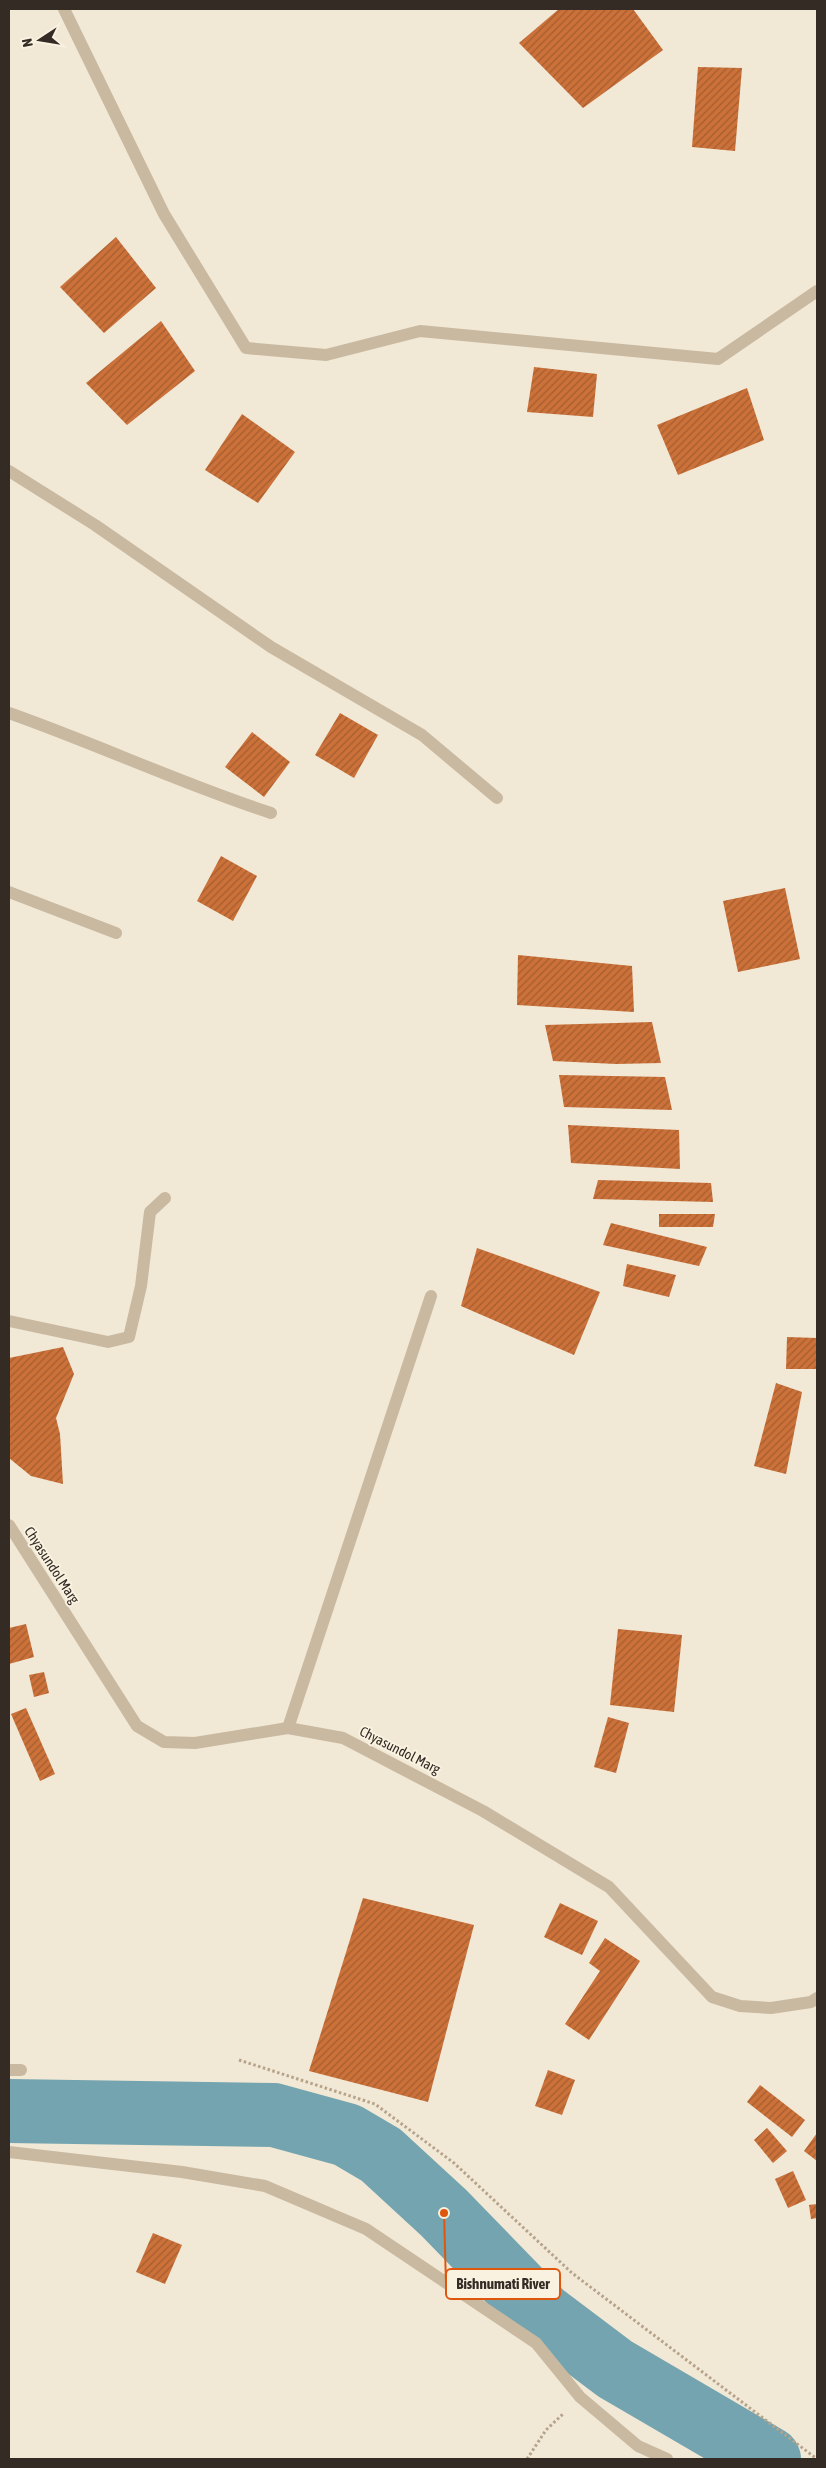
<svg xmlns="http://www.w3.org/2000/svg" width="826" height="2468" font-family="'Asap Condensed',sans-serif">
  <defs>
    <pattern id="building-hatch" width="6" height="6" patternUnits="userSpaceOnUse" patternTransform="scale(1.25)"><rect width="6" height="6" fill="#cb7139"/><path d="M-1 1l2-2M0 6l6-6M5 7l2-2" fill="none" stroke="#a55d30"/></pattern>
  </defs>
  <rect width="100%" height="100%" fill="#f1e8d5"/>
  <g fill="none" stroke-linecap="round" stroke-linejoin="round">
    <path stroke="#73a4af" stroke-width="64" d="M9 2111 274 2115 347 2135 381 2155 444 2213 542 2314 615 2369 769 2459"/>
  </g>
  <g fill="url(#building-hatch)">
    <path d="M559 9H633L663 50 583 108 519 43Z"/>
    <path d="M698 67 742 68 735 151 692 147Z"/>
    <path d="M116 237 156 288 104 333 60 287Z"/>
    <path d="M161 321 195 371 127 425 86 383Z"/>
    <path d="M534 367 597 374 593 417 527 412Z"/>
    <path d="M747 388 764 440 678 475 657 425Z"/>
    <path d="M242 414 295 452 258 503 205 470Z"/>
    <path d="M340 713 378 735 354 778 315 755Z"/>
    <path d="M252 732 290 762 264 797 225 767Z"/>
    <path d="M221 856 257 876 233 921 197 901Z"/>
    <path d="M785 888 800 959 738 972 723 901Z"/>
    <path d="M518 955 632 966 634 1012 517 1005Z"/>
    <path d="M652 1022 661 1063 616 1064 553 1061 545 1025Z"/>
    <path d="M559 1075 665 1077 672 1110 564 1107Z"/>
    <path d="M568 1125 679 1130 680 1169 571 1163Z"/>
    <path d="M598 1180 711 1183 713 1202 593 1199Z"/>
    <path d="M659 1214H715L713 1227H659Z"/>
    <path d="M611 1223 707 1247 699 1266 603 1245Z"/>
    <path d="M477 1248 600 1292 574 1355 461 1306Z"/>
    <path d="M627 1264 676 1275 669 1297 623 1286Z"/>
    <path d="M787 1337 817 1338V1369H786Z"/>
    <path d="M63 1347 74 1374 56 1418 60 1434 63 1484 31 1476 9 1458V1358Z"/>
    <path d="M776 1383 802 1392 786 1474 754 1466Z"/>
    <path d="M26 1624 34 1657 9 1664V1628Z"/>
    <path d="M618 1629 682 1635 674 1712 610 1705Z"/>
    <path d="M44 1672 49 1693 34 1697 29 1675Z"/>
    <path d="M26 1708 55 1774 40 1781 11 1714Z"/>
    <path d="M608 1717 629 1723 616 1773 594 1767Z"/>
    <path d="M363 1898 474 1925 428 2102 309 2071Z"/>
    <path d="M560 1903 598 1921 582 1955 544 1937Z"/>
    <path d="M605 1938 640 1961 589 2040 565 2024 600 1971 589 1963Z"/>
    <path d="M548 2070 575 2080 562 2115 535 2106Z"/>
    <path d="M760 2085 805 2120 792 2137 747 2102Z"/>
    <path d="M767 2128 787 2151 773 2163 754 2140Z"/>
    <path d="M817 2133V2161L804 2151Z"/>
    <path d="M793 2171 806 2200 788 2208 775 2179Z"/>
    <path d="M817 2204V2218L811 2219 809 2205Z"/>
    <path d="M153 2233 182 2245 165 2284 136 2272Z"/>
  </g>
  <g fill="none" stroke-linecap="round" stroke-linejoin="round">
    <g stroke="#b5a38b" stroke-width="3" stroke-dasharray="2.5 2.5" stroke-linecap="butt">
      <path d="M239 2060 375 2104 454 2163 572 2273 817 2459"/>
      <path d="M527 2459 546 2430 564 2413"/>
    </g>
    <g stroke="#c9b9a1" stroke-width="12">
      <path d="M64 9 164 214 246 348 326 355 420 331 718 359 817 291"/>
      <path d="M9 471 95 525 271 647 422 735 497 798"/>
      <path d="M9 713C97 744 182 784 271 813"/>
      <path d="M9 892 116 933"/>
      <path d="M9 1321 108 1342 129 1337 141 1286 150 1212 165 1198"/>
      <path d="M9 1525 137 1726 164 1742 195 1743 288 1728 343 1738 483 1811 609 1887 712 1997 740 2006 771 2008 811 2002 817 1998"/>
      <path d="M288 1728 431 1296"/>
      <path d="M9 2070H21"/>
      <path d="M9 2152 182 2172 265 2186 366 2229 536 2343 580 2397 638 2446 667 2459"/>
    </g>
  </g>
  <g text-anchor="middle" stroke-width="4" stroke-linejoin="round" paint-order="stroke">
    <g font-size="14" fill="#332b24" stroke="#f9f2e1">
      <text transform="translate(52 1565) rotate(57)" y="5">Chyasundol Marg</text>
      <text transform="translate(400 1750) rotate(27)" y="5">Chyasundol Marg</text>
    </g>
  </g>
  <path fill="none" stroke="#df570d" stroke-width="2" d="M444 2213L446 2284"/>
  <circle fill="#df570d" stroke="#f9f2e1" stroke-width="2" cx="444" cy="2213" r="5"/>
  <rect fill="#f9f2e1" stroke="#df570d" stroke-width="2" x="446" y="2269" width="114" height="30" rx="5"/>
  <g font-size="15" text-anchor="middle" font-weight="bold" fill="#332b24">
    <text x="503" y="2289">Bishnumati River</text>
  </g>
  <rect width="826" height="2468" fill="none" stroke="#332b24" stroke-width="20"/>
  <g transform="translate(40 40) rotate(258)" stroke="#f9f2e1" stroke-width="4" paint-order="stroke">
  <path d="M0-4L9 19L0 12L-9 19Z" fill="#332b24"/>
  <text y="-8" font-size="14" font-weight="bold" text-anchor="middle" fill="#332b24">N</text>
  </g>
</svg>
